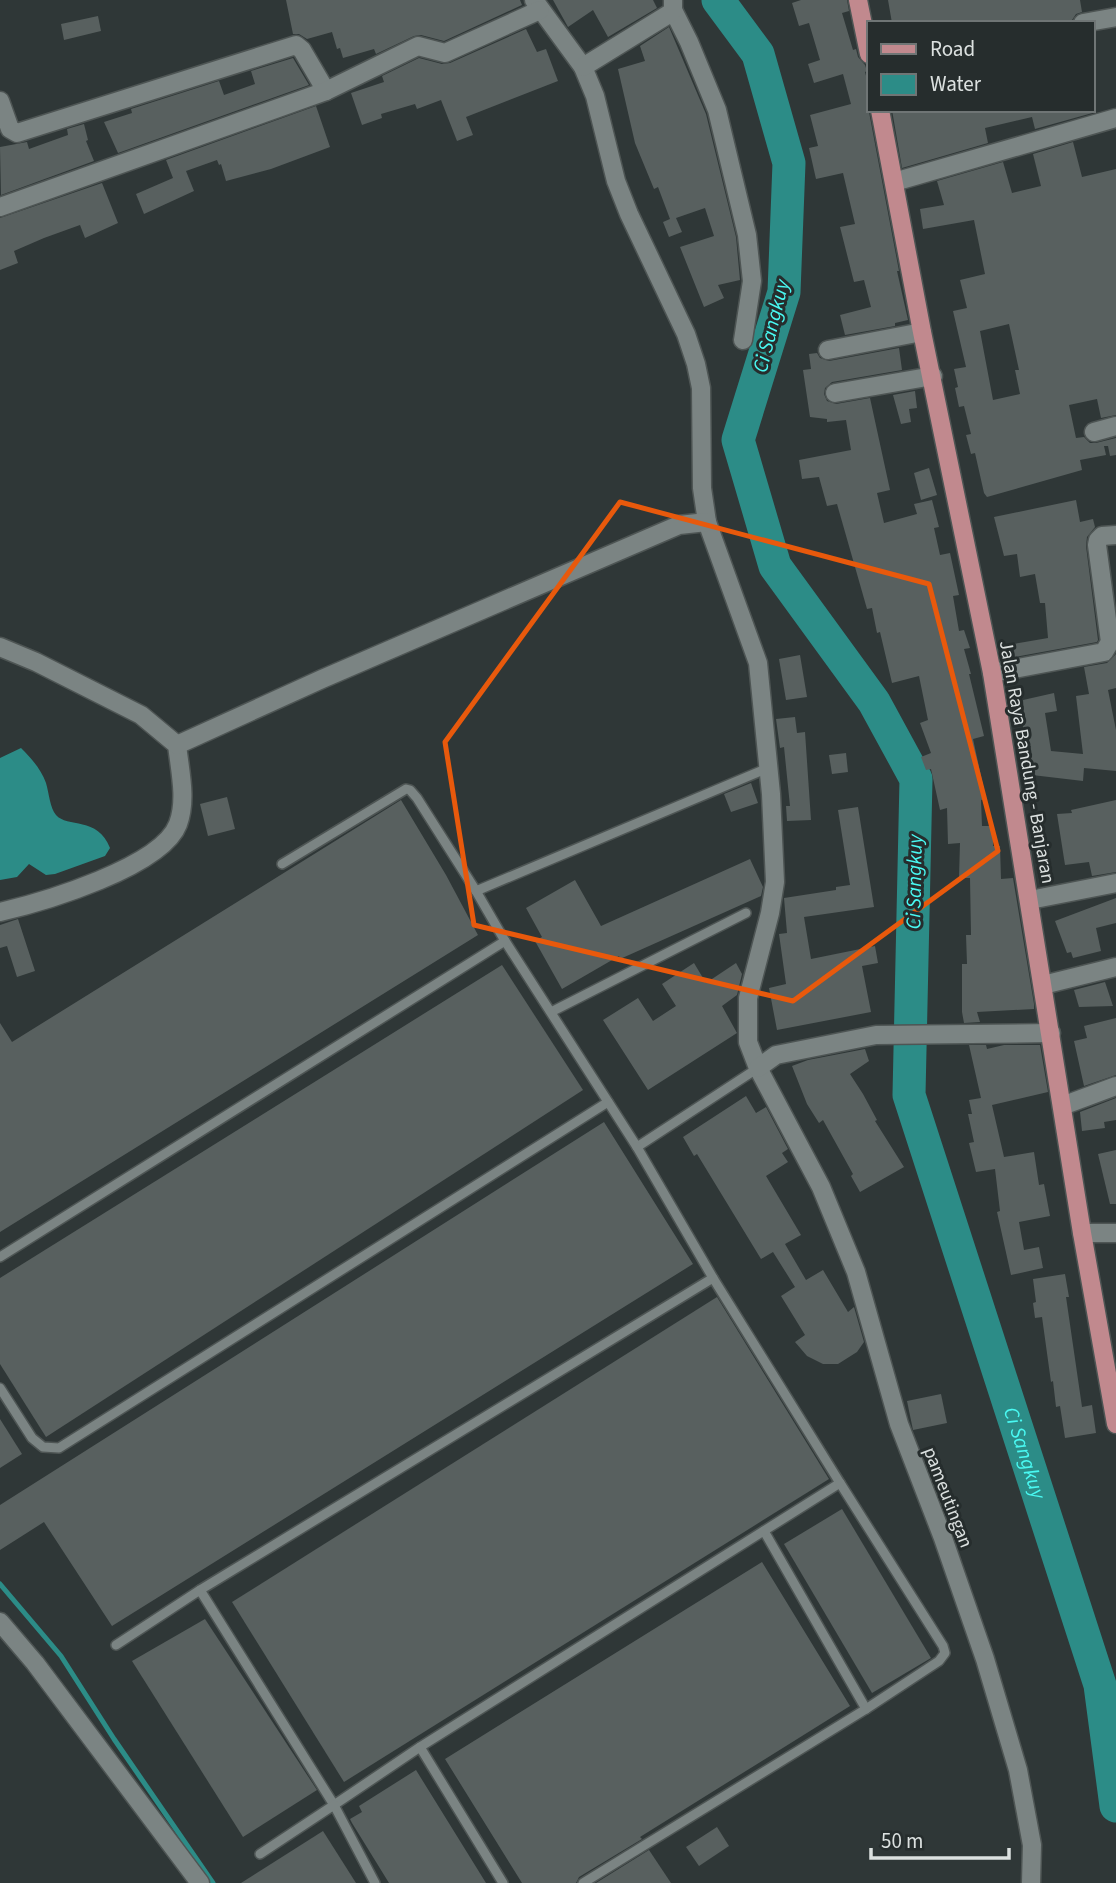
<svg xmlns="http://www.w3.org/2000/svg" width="1116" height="1883" font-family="'Source Sans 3',sans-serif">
  <rect width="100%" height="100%" fill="#2f3737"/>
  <path fill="#2c8c87" d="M21 748C31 758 41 769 46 783 49 793 50 808 56 815 67 828 98 816 110 848L105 856 55 874 46 875 29 864 17 877 0 880V758Z"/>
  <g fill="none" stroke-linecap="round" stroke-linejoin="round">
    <path stroke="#2c8c87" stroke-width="5" d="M0 1584 61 1656 114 1739 213 1883"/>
    <path stroke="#2c8c87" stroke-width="33" id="s1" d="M718 0 758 54 789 163 784 292 738 440 775 566 874 702 916 779 909 1095 1100 1685 1116 1806"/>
  </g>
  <g fill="#58605f" fill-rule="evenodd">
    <path d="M286 0H520L522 5 444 41 421 35 414 36 376 54 374 49 343 58 340 48 337 49 332 32 307 39 299 34H293Z"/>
    <path d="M553 0H653L657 8 608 37 593 10 568 27Z"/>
    <path d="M801 0H847L849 11 842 13 853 50 856 49 858 57 865 65 867 71 865 72 869 87V112L899 271H897L908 320 895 323V326L845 335 840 315 871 307 864 280 854 282 840 227 855 224 843 173 816 179 809 148 818 146 810 115 851 104 843 74 814 83 808 64 820 60 809 23 799 26 792 3Z"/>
    <path d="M888 0H1080L1082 12 1076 14 1072 20 1053 23H892Z"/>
    <path d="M98 16 101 31 64 40 61 24Z"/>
    <path d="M669 27 706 114 736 237 740 280 718 285 724 298 704 307 680 247 714 236 705 208 676 218 682 232 669 237 663 222 670 219 658 187 654 189 635 143 618 69 645 61 640 46Z"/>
    <path d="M526 29 537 52 546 49 558 81 466 117 473 135 457 141 441 100 417 109 415 104 381 114 382 118 362 125 351 93 384 82 382 76 419 58 442 64 450 63Z"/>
    <path d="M293 58 309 85 118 153 104 122 132 113 131 109 219 81 224 95 255 84 251 71Z"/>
    <path d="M316 106 330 147 271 169 226 181 221 164 219 165 217 160 186 171 194 191 144 214 136 194 173 178 166 160Z"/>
    <path d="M892 110H1095L1096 112 1035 129 1032 117 985 128 988 143 902 168Z"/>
    <path d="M84 124 88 140 86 141 94 161 1 195 0 147 27 142 29 149 68 135 67 129Z"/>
    <path d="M1073 142 1082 177 1116 169V415L1101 418 1097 399 1069 405 1076 438 1084 437 1090 443H1096L1116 438V455L1110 456 1108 446H1104L1106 455 1080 460 1082 470 987 497 984 493 975 453 971 454 966 435 971 434 964 406 959 407 955 388 958 387 954 369 966 367 953 311 967 308 960 280 985 274 974 220 923 229 920 209 944 205 937 181 1003 162 1012 193 1041 186 1033 154ZM1009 324 1019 370H1015L1020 394 993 400 980 331Z"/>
    <path d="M102 183 118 223 85 238 80 225 44 238 14 251 18 263 0 270V218Z"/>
    <path d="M899 348 902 370 832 382 825 388 824 394 827 401 836 404 870 398 890 490 877 493 884 523 917 514 914 504 932 500 939 527 934 528 940 555 950 553 959 595 953 596 959 631 964 630 970 648 964 649 971 674H969L984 736 973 739 986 799 981 800 982 826H993V846H1000L1001 879 1013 878 1034 1004V1009L977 1012 980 1022 964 1023 962 1012V964H967L966 935H971L970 878H959L960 843 948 844 947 808 940 810 931 769 926 770 921 757 931 753 920 723 928 720 919 676 892 683 880 632 877 633 872 608 867 609 837 504 827 506 819 477 802 479 799 460 851 450 846 420 827 422V419L810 417 803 370 811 369 809 354 817 353 820 358 829 361Z"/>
    <path d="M915 391 917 408 909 409 911 422 901 424 893 395Z"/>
    <path d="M929 468 937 495 921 500 914 473Z"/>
    <path d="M1076 500 1080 522 1093 519 1095 527 1087 537 1086 546 1098 640 1097 642 1015 657 1013 644 1048 638 1045 603H1040L1035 574 1020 577 1017 554 1004 556 994 517Z"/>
    <path d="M1116 654V688L1108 690 1116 730V771L1084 768 1083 781 1032 775 1033 766 1030 765 1031 746 1026 747 1021 714H1024L1023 700 1054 693 1057 711 1045 713 1051 751 1083 754 1076 696 1089 694 1084 667 1107 663Z"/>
    <path d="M800 655 807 697 786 700 779 659Z"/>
    <path d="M795 717 797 733 805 732 811 820 787 821 786 806H790L784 747 780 748 776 719Z"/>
    <path d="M846 753 848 772 832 774 829 755Z"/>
    <path d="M751 783 758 803 731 812 724 794Z"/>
    <path d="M227 797 235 829 208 836 200 804Z"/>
    <path d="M401 800 446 875 478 935 0 1232V1023L12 1042Z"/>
    <path d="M1116 800V872L1092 876 1089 862 1065 865 1057 814 1072 813 1071 810Z"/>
    <path d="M858 807 874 907 804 917 811 959 875 946 878 963 862 966 871 1012 777 1030 769 988 786 984 779 934 787 933 784 898 836 890V887L850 885 838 810Z"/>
    <path d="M750 859 763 887 761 896 620 959 619 956 562 989 535 941 542 937 526 908 575 880 601 926Z"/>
    <path d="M1116 898V923L1096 928 1101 951 1073 958 1071 952 1067 953 1055 921Z"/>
    <path d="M18 919 35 971 17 977 7 946 0 948V925Z"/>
    <path d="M694 963 706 983 736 963 742 974 737 995 722 1006 737 1033 648 1090 603 1020 638 998 653 1021 676 1006 662 984Z"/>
    <path d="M502 965 583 1090 46 1437 0 1364V1278Z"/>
    <path d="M1105 982 1113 1006 1079 1007 1074 990Z"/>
    <path d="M1116 1018V1075L1084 1086 1074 1041 1087 1038 1084 1026Z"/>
    <path d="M969 1045H986L987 1049 1004 1045H1040L1048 1092 992 1105 1004 1157 1034 1152 1039 1185 1044 1184 1050 1216 1019 1222 1024 1250 1039 1247 1043 1268 1011 1275 997 1212 1000 1211 995 1169 976 1172 969 1143 974 1142 968 1114H972L969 1100 981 1098Z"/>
    <path d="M865 1049 869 1061 850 1074 863 1094 877 1120 875 1121 904 1167 860 1192 851 1176 853 1174 823 1120 819 1123 807 1104 792 1066 808 1060Z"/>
    <path d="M746 1096 756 1113 766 1107 788 1149 782 1153 788 1162 766 1176 801 1235 785 1244 806 1280 823 1270 848 1312 854 1307 864 1342 857 1352 838 1364H823L807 1356 795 1342 805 1335 781 1296 795 1287 773 1252 761 1259 697 1154 694 1156 683 1137Z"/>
    <path d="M1116 1098V1120L1104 1122 1105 1128 1082 1131 1080 1112Z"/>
    <path d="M604 1122 693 1264 112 1626 44 1522 0 1550V1505Z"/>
    <path d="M1116 1150V1204H1110L1098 1154Z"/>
    <path d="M1065 1274 1069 1297H1066L1082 1407 1092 1405 1096 1433 1065 1438 1060 1406 1056 1407 1053 1381 1051 1382 1042 1317 1035 1318 1033 1303 1036 1302 1033 1279Z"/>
    <path d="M717 1297 829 1479 344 1782 232 1602Z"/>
    <path d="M941 1394 947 1423 913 1430 907 1401Z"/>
    <path d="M0 1419 22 1454 0 1468Z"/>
    <path d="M842 1509 931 1658 872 1693 784 1544Z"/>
    <path d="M762 1562 850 1706 640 1837 642 1839 579 1877 576 1883H522L445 1759Z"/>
    <path d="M205 1619 317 1790 243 1837 132 1661Z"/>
    <path d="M416 1770 486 1883H389L352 1823 350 1819 362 1812 359 1806Z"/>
    <path d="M717 1827 729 1846 699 1866 686 1847Z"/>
    <path d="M323 1831 356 1883H241Z"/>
    <path d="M649 1850 671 1883H596Z"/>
  </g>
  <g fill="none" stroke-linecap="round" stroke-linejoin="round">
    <g stroke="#4e5554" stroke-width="12">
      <g id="lane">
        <path d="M282 864 406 789 410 790 417 798 476 891"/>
        <path d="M551 1012 746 913"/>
        <path d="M758 1068 637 1147 505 941 476 891 768 768"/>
        <path d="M0 1257 505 941"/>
        <path d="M0 1388 32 1438 43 1447 59 1448 608 1102"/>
        <path d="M764 1531 866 1709"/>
        <path d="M200 1590 713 1278"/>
        <path d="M116 1645 200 1590 334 1805 420 1747 840 1483 713 1278 637 1147"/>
        <path d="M420 1747 503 1883"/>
        <path d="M260 1854 334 1805 375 1883"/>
        <path d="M583 1883 866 1709 939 1661 945 1653 943 1646 840 1483"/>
      </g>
    </g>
    <g stroke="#4e5554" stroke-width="21">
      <g id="street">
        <path d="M534 0 583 67 595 96 616 181 629 214 686 334 696 364 701 388 702 488 707 522 758 663 771 794 775 882 770 913 748 998V1042L758 1068 821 1187 856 1272 899 1424 943 1538 985 1659 1018 1770 1032 1845 1031 1883"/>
        <path d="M673 10 689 42 717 110 747 235 752 281 743 340"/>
        <path d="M1083 23 1116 17"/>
        <path d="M583 67 669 14 673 10V1"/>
        <path d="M0 101 10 129 17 133 296 45 302 50 326 91"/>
        <path d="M894 182 1116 118"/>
        <path d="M0 207 326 91 418 46 445 53 540 10"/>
        <path d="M828 350 922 332"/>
        <path d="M835 393 933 376"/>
        <path d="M1094 432 1116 426"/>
        <path d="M0 647 36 662 141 715 177 745C180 771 187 800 178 824 162 867 43 902 0 912"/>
        <path d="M992 673 1104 652 1110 642 1097 545 1098 540 1102 536 1116 535"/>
        <path d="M177 745 322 679 679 525 707 522"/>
        <path d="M1030 900 1116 883"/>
        <path d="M1043 985 1116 967"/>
        <path d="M758 1068 776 1055 876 1035 1051 1033"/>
        <path d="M1062 1106 1116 1086"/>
        <path d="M1082 1233H1116"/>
        <path d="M0 1622 35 1663 200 1883"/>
      </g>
    </g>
    <g stroke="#4e5554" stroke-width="21">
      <g id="primary">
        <path d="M858 0 869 54"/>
        <path d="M880 110 922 332 992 673 1082 1233 1116 1424"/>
      </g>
    </g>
    <use href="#lane" stroke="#7b8483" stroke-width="9"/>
    <use href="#street" stroke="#7b8483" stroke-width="18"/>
    <use href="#primary" stroke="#c1898e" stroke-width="18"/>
  </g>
  <path fill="none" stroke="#e8590c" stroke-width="5" stroke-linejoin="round" d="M620 502 929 584 998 851 793 1001 474 925 445 742Z"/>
  <g text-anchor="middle" stroke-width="6" stroke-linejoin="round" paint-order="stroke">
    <g font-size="19" fill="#dce1e0" stroke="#262d2d">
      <text transform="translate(1028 762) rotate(80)" y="7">Jalan Raya Bandung - Banjaran</text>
      <text transform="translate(949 1497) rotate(69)" y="7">pameutingan</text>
    </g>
    <g font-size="21" font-style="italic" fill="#49f9f2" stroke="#262d2d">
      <text transform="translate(771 326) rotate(-76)" y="7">Ci Sangkuy</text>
      <text transform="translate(914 882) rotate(-89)" y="7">Ci Sangkuy</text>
      <text dy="7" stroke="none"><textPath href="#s1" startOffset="1544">Ci Sangkuy</textPath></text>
    </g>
  </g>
  <rect x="867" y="21" width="228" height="91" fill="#262d2d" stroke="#6f7575" stroke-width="2"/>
  <rect x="881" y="44" width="35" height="10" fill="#c1898e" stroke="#6f7575" stroke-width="2"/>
  <text x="930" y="56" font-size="21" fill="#dce1e0">Road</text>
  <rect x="881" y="74" width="35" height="21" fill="#2c8c87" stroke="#6f7575" stroke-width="2"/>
  <text x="930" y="91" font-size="21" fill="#dce1e0">Water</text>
  <path d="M871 1848v10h138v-10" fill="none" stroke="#dce1e0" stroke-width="3.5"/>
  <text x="881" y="1848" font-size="21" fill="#dce1e0" stroke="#262d2d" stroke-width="5" paint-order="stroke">50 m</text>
</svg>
